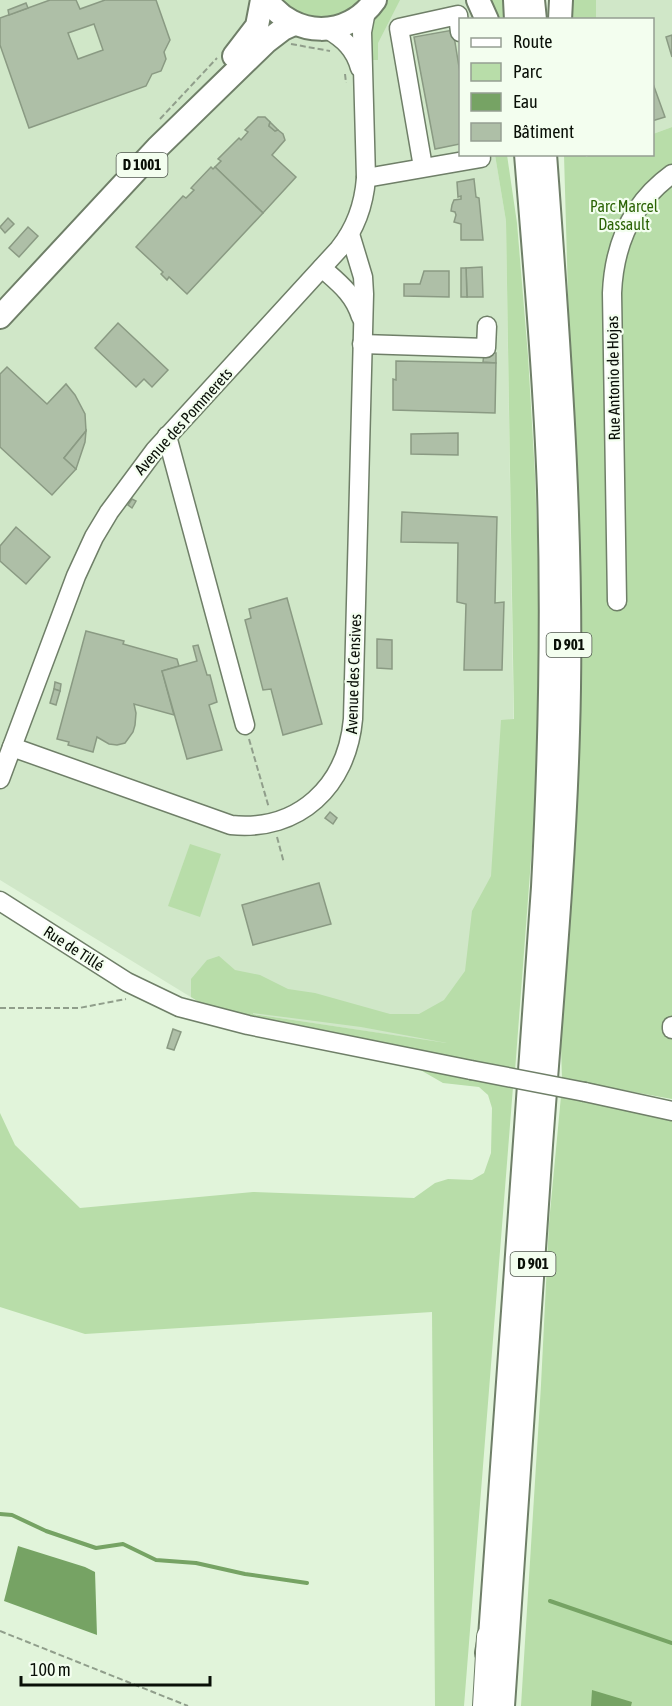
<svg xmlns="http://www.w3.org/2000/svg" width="672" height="1706" font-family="'Asap Condensed',sans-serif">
  <rect width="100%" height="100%" fill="#e1f4da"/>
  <g fill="#d0e7c8">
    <path d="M0 0H470L474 19 460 20V154L495 155 506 221 514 751 491 1050 207 1007 0 880Z"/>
    <path d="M578 0H672V127L653 134 652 20H577Z"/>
  </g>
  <g fill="#b8dda9" fill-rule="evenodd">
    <path d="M280 0H362C331 24 312 24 280 0Z"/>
    <path d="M387 0H400L378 43V60H371L370 26Z"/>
    <path d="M485 0H508L510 19H493Z"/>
    <path d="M566 0H596V19L566 20Z"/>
    <path d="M672 127V1099L562 1079 560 1014 579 683 564 155H585L586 157 594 154H652L653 134Z"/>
    <path d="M495 155H507L517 223 528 356 535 475 543 701 515 1071 207 1007 191 997V979L207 960 219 956 235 970 260 975 288 989 315 993 390 1014H419L444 1000 465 971 472 911 491 876 501 720 514 719 506 221ZM253 1013 361 1027 447 1043 253 1014Z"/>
    <path d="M190 844 221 854 200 917 168 906Z"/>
    <path d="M410 1064 513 1087 464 1706H435L432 1312 85 1334 0 1307V1113L15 1145 80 1208 253 1192 414 1198 435 1183 448 1179 472 1180 484 1173 491 1153 492 1108 488 1095 479 1087 443 1083Z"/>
    <path d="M561 1096 672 1118V1706H521L541 1385 549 1223Z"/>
  </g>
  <g fill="#76a364">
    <path d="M18 1546 85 1567 95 1572 97 1635 4 1601Z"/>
    <path d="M592 1690 632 1702 631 1706H591Z"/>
  </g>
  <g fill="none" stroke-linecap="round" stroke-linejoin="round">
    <g stroke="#76a364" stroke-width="4">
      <path d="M0 1514 12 1515 46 1531 96 1548 123 1544 156 1560 196 1563 245 1574 307 1583"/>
      <path d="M550 1601 672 1643"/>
    </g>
  </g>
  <g fill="#aebfa7" stroke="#8a9a83" stroke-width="1.5" fill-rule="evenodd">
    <path d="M50 0H76L80 9 105 0H156L170 40 164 52 166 59 161 71 152 74 146 86 29 128 0 45V18ZM94 24 103 50 78 59 68 33Z"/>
    <path d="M26 3 28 8 9 15 8 10Z"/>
    <path d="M453 30 460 73V144L435 149 414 37Z"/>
    <path d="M672 35V57L666 37Z"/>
    <path d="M652 81 665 117 652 121Z"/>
    <path d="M258 117H265L270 122 269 126 275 131 278 130 283 134 285 140 272 155 296 177 263 213 215 167 221 161 218 159 239 138 241 140 248 132 245 130Z"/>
    <path d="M270 122 278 130 275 131 269 126Z"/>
    <path d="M211 167 213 169 215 167 263 213 187 294 169 277 167 280 161 274 163 272 136 247 183 196 186 198 194 190 191 188Z"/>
    <path d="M474 179 476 197 479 198 483 240H461V224L454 222 456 215 455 212 451 211 452 205 454 200 461 199V196L458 197 457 182Z"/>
    <path d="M8 218 14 224 5 233 0 227Z"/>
    <path d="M28 227 38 236 19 257 9 248Z"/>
    <path d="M482 267 483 297H467L466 268Z"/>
    <path d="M461 268H466L467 297H461Z"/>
    <path d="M424 271H449V297L404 296V284H420Z"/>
    <path d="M118 323 168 370 152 387 144 379 136 387 95 348Z"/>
    <path d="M484 353H496V363L483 362Z"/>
    <path d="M396 361 496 363 495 413 393 410V379L396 380Z"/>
    <path d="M7 367 47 404 66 384 75 395 85 414 86 431 64 458 76 469 52 495 0 447V374Z"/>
    <path d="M86 431 85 442 76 469 64 458Z"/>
    <path d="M458 433V455L411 454V434Z"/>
    <path d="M132 499 136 501 132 508 128 505Z"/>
    <path d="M402 512 497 517 495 603 504 602 502 670H464L466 604 457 602 458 543 401 542Z"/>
    <path d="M16 527 50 557 26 584 0 561V546Z"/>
    <path d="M287 598 322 724 283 735 271 689 263 690 245 620 251 618 249 609Z"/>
    <path d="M86 631 124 641 123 644 177 659 179 666 162 671 174 715 134 704 136 713 135 725 133 732 125 743 117 745 109 744 97 737 93 752 68 745 69 742 57 739Z"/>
    <path d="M377 639 392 640V669L377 668Z"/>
    <path d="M198 645 207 675H210L217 702 209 705 222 750 187 759 162 671 197 661 193 646Z"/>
    <path d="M55 682 61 684 60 691 54 689Z"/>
    <path d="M54 689 60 691 56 705 50 703Z"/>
    <path d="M330 812 337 818 333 824 325 818Z"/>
    <path d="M319 883 331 924 253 945 242 905Z"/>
    <path d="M173 1029 181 1032 174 1050 167 1048Z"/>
  </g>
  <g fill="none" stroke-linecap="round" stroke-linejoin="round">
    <g stroke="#6f7f68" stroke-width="21">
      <g id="minor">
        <path d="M327 29C344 39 355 49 360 68"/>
        <path d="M423 167 399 28 458 15 460 32"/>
        <path d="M366 178 481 158 480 154"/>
        <path d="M322 268C339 283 354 294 361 317"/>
        <path d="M362 344 486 348 487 326"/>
        <path d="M167 436 245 725"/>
        <path d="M617 601 612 293C614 245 632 203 672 174"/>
        <path d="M12 747 231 825C299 832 347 786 353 719L364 294 363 277 350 234"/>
        <path d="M0 779 76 576 94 537 109 512 155 450 339 249C356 228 364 205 366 178L362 32 366 11"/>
        <path d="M0 901 127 982 179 1007 248 1025 471 1070"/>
        <path d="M672 1026V1029"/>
        <path d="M585 1092 672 1111"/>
      </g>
    </g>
    <g stroke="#6f7f68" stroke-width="26">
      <g id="major">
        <path d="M267 0C294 38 348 39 375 0"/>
        <path d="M478 0 487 20"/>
        <path d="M515 0 516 20"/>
        <path d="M533 0 535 20"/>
        <path d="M560 20 561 0"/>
        <path d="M234 56 257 26 262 0"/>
        <path d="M0 317 157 148 266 42 283 29 294 24"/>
        <path d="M487 1653 490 1637 543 887C550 755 553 623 549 491 545 379 535 266 526 154"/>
        <path d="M503 1706C515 1519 527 1332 541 1145 551 1007 564 870 568 732 574 539 559 347 545 154"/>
      </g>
    </g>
    <g stroke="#6f7f68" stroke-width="28">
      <path id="highway" d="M486 1706 490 1637"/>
    </g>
    <g stroke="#909e8b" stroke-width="2" stroke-dasharray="6 3" stroke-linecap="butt">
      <path d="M291 44 330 51"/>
      <path d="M345 74 346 83"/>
      <path d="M160 119 217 58"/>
      <path d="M249 739 269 808"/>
      <path d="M277 837 284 863"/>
      <path d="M0 1008H79L126 999"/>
      <path d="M0 1631 188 1706"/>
    </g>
    <use href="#minor" stroke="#fff" stroke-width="18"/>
    <use href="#major" stroke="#fff" stroke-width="22"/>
    <use href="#highway" stroke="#fff" stroke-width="26"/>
    <g stroke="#6f7f68" stroke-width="21" stroke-linecap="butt">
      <path id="minor-bridge" d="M471 1070 585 1092"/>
    </g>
    <use href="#minor-bridge" stroke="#fff" stroke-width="18"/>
  </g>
  <g text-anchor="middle" stroke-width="4.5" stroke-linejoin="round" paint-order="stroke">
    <g fill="#f3feef" stroke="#4f574d" stroke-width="1.5">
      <rect x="116.5" y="153" width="51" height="24" rx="4.5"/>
      <rect x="546.5" y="633" width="45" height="24" rx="4.5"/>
      <rect x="510.5" y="1252" width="45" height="24" rx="4.5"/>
    </g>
    <g font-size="15" font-weight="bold" fill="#090f07">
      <text x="142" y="170">D 1001</text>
      <text x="569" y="650">D 901</text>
      <text x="533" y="1269">D 901</text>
    </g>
    <g font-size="16" fill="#2c6406" stroke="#f3feef">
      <text x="624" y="212">Parc Marcel<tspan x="624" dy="18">Dassault</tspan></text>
    </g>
    <g font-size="16" fill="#090f07" stroke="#f3feef">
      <text transform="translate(613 378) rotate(-91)" y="6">Rue Antonio de Hojas</text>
      <text transform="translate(183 421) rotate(-48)" y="6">Avenue des Pommerets</text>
      <text transform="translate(353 674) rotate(-88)" y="6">Avenue des Censives</text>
      <text transform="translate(74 948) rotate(33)" y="6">Rue de Tillé</text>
    </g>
  </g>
  <rect x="459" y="18" width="195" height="138" fill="#f3feef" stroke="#959e92" stroke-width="1.5"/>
  <rect x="471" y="38" width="30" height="9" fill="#ffffff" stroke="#959e92" stroke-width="1.5"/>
  <text x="513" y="48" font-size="18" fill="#090f07">Route</text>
  <rect x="471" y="63" width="30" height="18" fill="#b8dda9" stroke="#959e92" stroke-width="1.5"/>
  <text x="513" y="78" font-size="18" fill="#090f07">Parc</text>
  <rect x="471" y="93" width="30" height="18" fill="#76a364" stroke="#959e92" stroke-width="1.5"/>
  <text x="513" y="108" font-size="18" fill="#090f07">Eau</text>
  <rect x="471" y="123" width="30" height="18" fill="#aebfa7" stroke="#959e92" stroke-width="1.5"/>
  <text x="513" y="138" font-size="18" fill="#090f07">Bâtiment</text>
  <path d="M21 1676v9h189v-9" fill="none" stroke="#090f07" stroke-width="3"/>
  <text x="30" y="1676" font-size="18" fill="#090f07" stroke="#f3feef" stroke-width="4.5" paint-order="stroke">100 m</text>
</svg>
